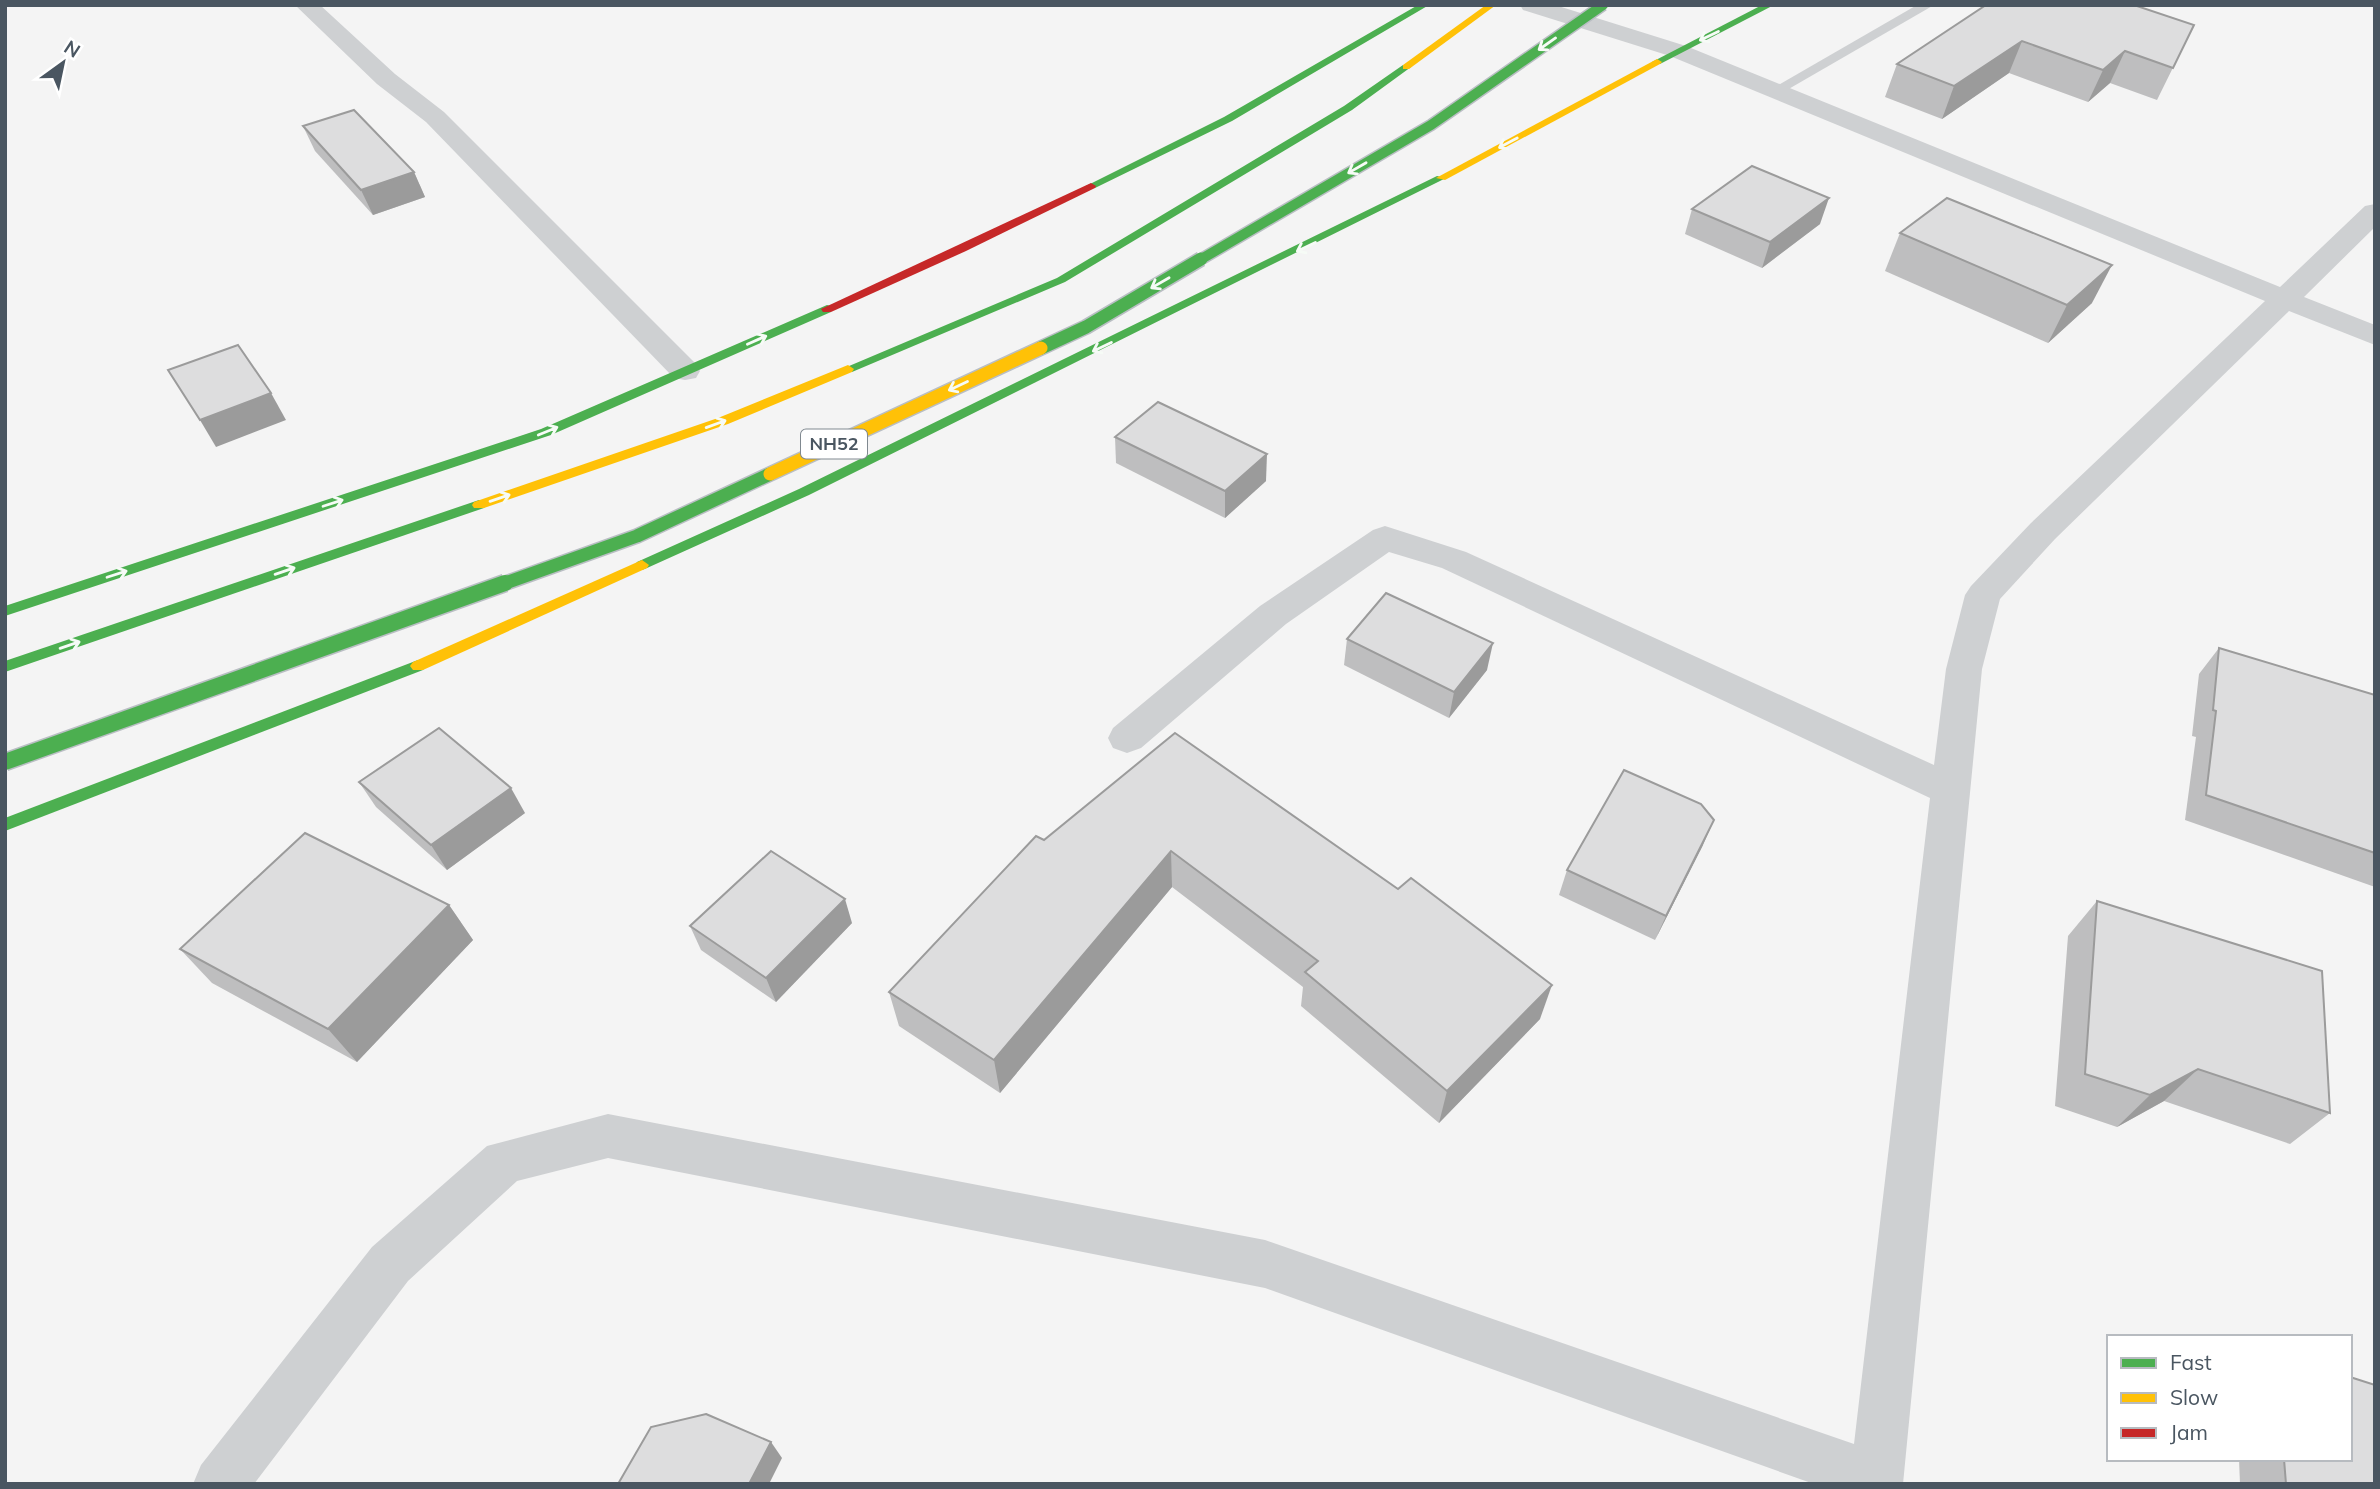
<svg xmlns="http://www.w3.org/2000/svg" width="2380" height="1489" font-family="Mulish,sans-serif">
  <rect width="100%" height="100%" fill="#f4f4f4"/>
  <g fill="none" stroke-linecap="round" stroke-linejoin="round">
    <path fill="#ced0d2" fill-rule="evenodd" d="M1917 5H1934L1780 94 1775 95 1768 91Z"/>
    <g fill="#ced0d2" fill-rule="evenodd">
      <path d="M295 5H320L395 74 444 112 696 364 700 371 696 378 685 380 674 378 426 122 377 84Z"/>
      <path d="M1520 5H1555L1686 46 2280 287 2365 206 2375 204V227L2304 297 2375 325V345L2289 311 2055 539 2000 599 1982 669 1903 1484H1814L1265 1288 608 1158 517 1181 408 1281 254 1484H193L201 1465 372 1247 487 1146 608 1114 1265 1240 1854 1444 1930 798 1442 568 1389 552 1286 624 1141 748 1127 753 1113 748 1108 738 1113 728 1260 606 1373 530 1385 526 1466 552 1934 765 1946 669 1965 595 1971 586 2031 523 2265 301 1670 56 1523 10Z"/>
    </g>
    <g fill="#4caf50" fill-rule="evenodd">
      <path d="M1418 5H1429L1232 121 1095 188 1086 186 1224 117Z"/>
      <path d="M1762 5H1774L1660 64 1652 62Z"/>
      <path d="M1403 65 1411 67 1352 110 1065 282 852 372H844L842 369 1057 278 1344 106Z"/>
      <path d="M1437 176 1446 178 809 495 647 568 642 570 635 565 637 562 799 489Z"/>
      <path d="M827 305 831 306V312L551 435 5 616V606L541 429Z"/>
      <path d="M479 500 484 502 486 505 484 508 5 672V661Z"/>
      <path d="M418 660 426 666 423 670 5 831V818Z"/>
    </g>
    <g fill="#ffc107" fill-rule="evenodd">
      <path d="M1486 5H1496L1409 69H1403V65Z"/>
      <path d="M1657 59 1662 62 1660 64 1445 180 1436 178Z"/>
      <path d="M848 365 854 369 852 372 728 424 484 508H474L472 505 474 502 718 418Z"/>
      <path d="M642 560 649 565 647 568 423 670H413L410 666 413 662Z"/>
    </g>
    <path fill="#c62828" fill-rule="evenodd" d="M1091 183 1096 186 1095 188 966 251 831 312H823L821 309Z"/>
    <g stroke="#b9bec3" stroke-width="13" stroke-linecap="butt">
      <path id="fast-bridge-far2" d="M1198 261 1431 125 1603 5"/>
    </g>
    <g stroke="#b9bec3" stroke-width="16" stroke-linecap="butt">
      <g id="fast-bridge-far1">
        <path d="M1041 348 1086 327 1201 259"/>
        <path d="M500 585 637 536 770 474"/>
      </g>
    </g>
    <g stroke="#b9bec3" stroke-width="19" stroke-linecap="butt">
      <path id="fast-bridge" d="M5 762 505 583"/>
    </g>
    <g stroke="#b9bec3" stroke-width="16" stroke-linecap="butt">
      <path id="slow-bridge" d="M770 474 1041 348"/>
    </g>
    <use href="#fast-bridge-far2" stroke="#4caf50" stroke-width="10"/>
    <use href="#fast-bridge-far1" stroke="#4caf50" stroke-width="13"/>
    <use href="#fast-bridge" stroke="#4caf50" stroke-width="16"/>
    <use href="#slow-bridge" stroke="#ffc107" stroke-width="13"/>
  </g>
  <g fill="#bebebf">
    <path d="M1986 5 2194 25 2157 100 2110 83 2088 102 2009 73 1942 119 1885 97 1897 64Z"/>
    <path d="M303 126 414 172 425 197 373 215 315 151Z"/>
    <path d="M1692 209 1820 224 1762 268 1685 234Z"/>
    <path d="M1900 233 2092 303 2048 343 1885 271Z"/>
    <path d="M1115 437 1266 481 1225 518 1116 463Z"/>
    <path d="M1347 639 1487 670 1449 718 1344 665Z"/>
    <path d="M2219 648 2375 695V887L2185 820 2196 737 2192 736 2199 674Z"/>
    <path d="M1175 733 1540 1019 1439 1123 1301 1006 1303 987 1172 887 1000 1093 899 1026 889 992Z"/>
    <path d="M359 782 525 813 447 870 376 807Z"/>
    <path d="M1703 845 1655 940 1559 895 1567 870Z"/>
    <path d="M2097 901 2330 1113 2290 1144 2164 1101 2117 1127 2055 1106 2068 936Z"/>
    <path d="M449 905 473 940 357 1062 212 983 180 949Z"/>
    <path d="M852 923 776 1002 701 950 690 926Z"/>
    <path d="M2239 1459H2350L2375 1484H2240Z"/>
  </g>
  <g fill="#9b9b9b">
    <path d="M2022 41 2009 73 1942 119 1954 86Z"/>
    <path d="M2125 51 2110 83 2088 102 2103 70Z"/>
    <path d="M414 172 425 197 373 215 361 190Z"/>
    <path d="M1829 198 1820 224 1762 268 1770 242Z"/>
    <path d="M2112 265 2092 303 2048 343 2067 305Z"/>
    <path d="M271 393 286 420 216 447 200 420Z"/>
    <path d="M1267 454 1266 481 1225 518V491Z"/>
    <path d="M1493 643 1487 670 1449 718 1454 692Z"/>
    <path d="M511 788 525 813 447 870 431 845Z"/>
    <path d="M1714 820 1703 845 1655 940 1666 916Z"/>
    <path d="M1171 851 1172 887 1000 1093 994 1060Z"/>
    <path d="M845 899 852 923 776 1002 766 978Z"/>
    <path d="M449 905 473 940 357 1062 328 1029Z"/>
    <path d="M1552 985 1540 1019 1439 1123 1447 1091Z"/>
    <path d="M2198 1069 2164 1101 2117 1127 2150 1095Z"/>
    <path d="M771 1442 782 1458 769 1484H749Z"/>
  </g>
  <g fill="#ddddde" stroke="#9b9b9b" stroke-width="2">
    <path d="M1986 5H2134L2194 25 2173 68 2125 51 2103 70 2022 41 1954 86 1897 64Z"/>
    <path d="M354 110 414 172 361 190 303 126Z"/>
    <path d="M1752 166 1829 198 1770 242 1692 209Z"/>
    <path d="M1947 198 2112 265 2067 305 1900 233Z"/>
    <path d="M238 345 271 393 200 420 168 370Z"/>
    <path d="M1158 402 1267 454 1225 491 1115 437Z"/>
    <path d="M1386 593 1493 643 1454 692 1347 639Z"/>
    <path d="M2219 648 2375 695V853L2206 795 2216 711 2213 710Z"/>
    <path d="M439 728 511 788 431 845 359 782Z"/>
    <path d="M1175 733 1398 889 1411 878 1552 985 1447 1091 1305 972 1318 961 1171 851 994 1060 889 992 1036 836 1044 840Z"/>
    <path d="M1624 770 1701 804 1714 820 1666 916 1567 870Z"/>
    <path d="M305 833 449 905 328 1029 180 949Z"/>
    <path d="M771 851 845 899 766 978 690 926Z"/>
    <path d="M2097 901 2322 971 2330 1113 2198 1069 2150 1095 2085 1074Z"/>
    <path d="M2350 1377 2375 1385V1484H2286L2284 1459H2350Z"/>
    <path d="M706 1414 771 1442 749 1484H618L651 1427Z"/>
  </g>
  <defs><path id="oneway-shaft" d="M-6 0H5M1.5-3L5.5 0L1.5 3" fill="none" stroke-width="1.6" stroke-linecap="round" stroke-linejoin="round" transform="scale(1.75)"/></defs>
  <g stroke="#f6fbf6">
    <use href="#oneway-shaft" transform="translate(1709 36) rotate(154)"/>
    <use href="#oneway-shaft" transform="translate(1547 44) rotate(145)"/>
    <use href="#oneway-shaft" transform="translate(1508 143) rotate(152)"/>
    <use href="#oneway-shaft" transform="translate(1357 168) rotate(150)"/>
    <use href="#oneway-shaft" transform="translate(1306 247) rotate(154)"/>
    <use href="#oneway-shaft" transform="translate(1160 283) rotate(150)"/>
    <use href="#oneway-shaft" transform="translate(757 340) rotate(-24)"/>
    <use href="#oneway-shaft" transform="translate(1102 347) rotate(154)"/>
    <use href="#oneway-shaft" transform="translate(958 386) rotate(155)"/>
    <use href="#oneway-shaft" transform="translate(716 424) rotate(-20)"/>
    <use href="#oneway-shaft" transform="translate(548 431) rotate(-22)"/>
    <use href="#oneway-shaft" transform="translate(500 498) rotate(-19)"/>
    <use href="#oneway-shaft" transform="translate(333 503) rotate(-18)"/>
    <use href="#oneway-shaft" transform="translate(285 571) rotate(-19)"/>
    <use href="#oneway-shaft" transform="translate(117 574) rotate(-18)"/>
    <use href="#oneway-shaft" transform="translate(70 645) rotate(-19)"/>
  </g>
  <g text-anchor="middle" stroke-width="5" stroke-linejoin="round" paint-order="stroke">
    <rect fill="#fff" stroke="#808990" stroke-width="2" x="801" y="429.5" width="66" height="29" rx="5"/>
    <g font-size="18" font-weight="bold" fill="#4a5661">
      <text x="834" y="450">NH52</text>
    </g>
  </g>
  <rect width="2380" height="1489" fill="none" stroke="#4a5661" stroke-width="14"/>
  <rect x="2107" y="1335" width="245" height="126" fill="#ffffff" stroke="#b7bbc0" stroke-width="2"/>
  <rect x="2121" y="1358" width="35" height="10" fill="#4caf50" stroke="#b7bbc0" stroke-width="2"/>
  <text x="2170" y="1370" font-size="21" fill="#4a5661">Fast</text>
  <rect x="2121" y="1393" width="35" height="10" fill="#ffc107" stroke="#b7bbc0" stroke-width="2"/>
  <text x="2170" y="1405" font-size="21" fill="#4a5661">Slow</text>
  <rect x="2121" y="1428" width="35" height="10" fill="#c62828" stroke="#b7bbc0" stroke-width="2"/>
  <text x="2170" y="1440" font-size="21" fill="#4a5661">Jam</text>
  <g transform="translate(63 63) rotate(33)" stroke="#ffffff" stroke-width="5" paint-order="stroke">
  <path d="M0-5L12 26L0 18L-12 26Z" fill="#4a5661"/>
  <text y="-10" font-size="19" font-weight="bold" text-anchor="middle" fill="#4a5661">N</text>
  </g>
</svg>
